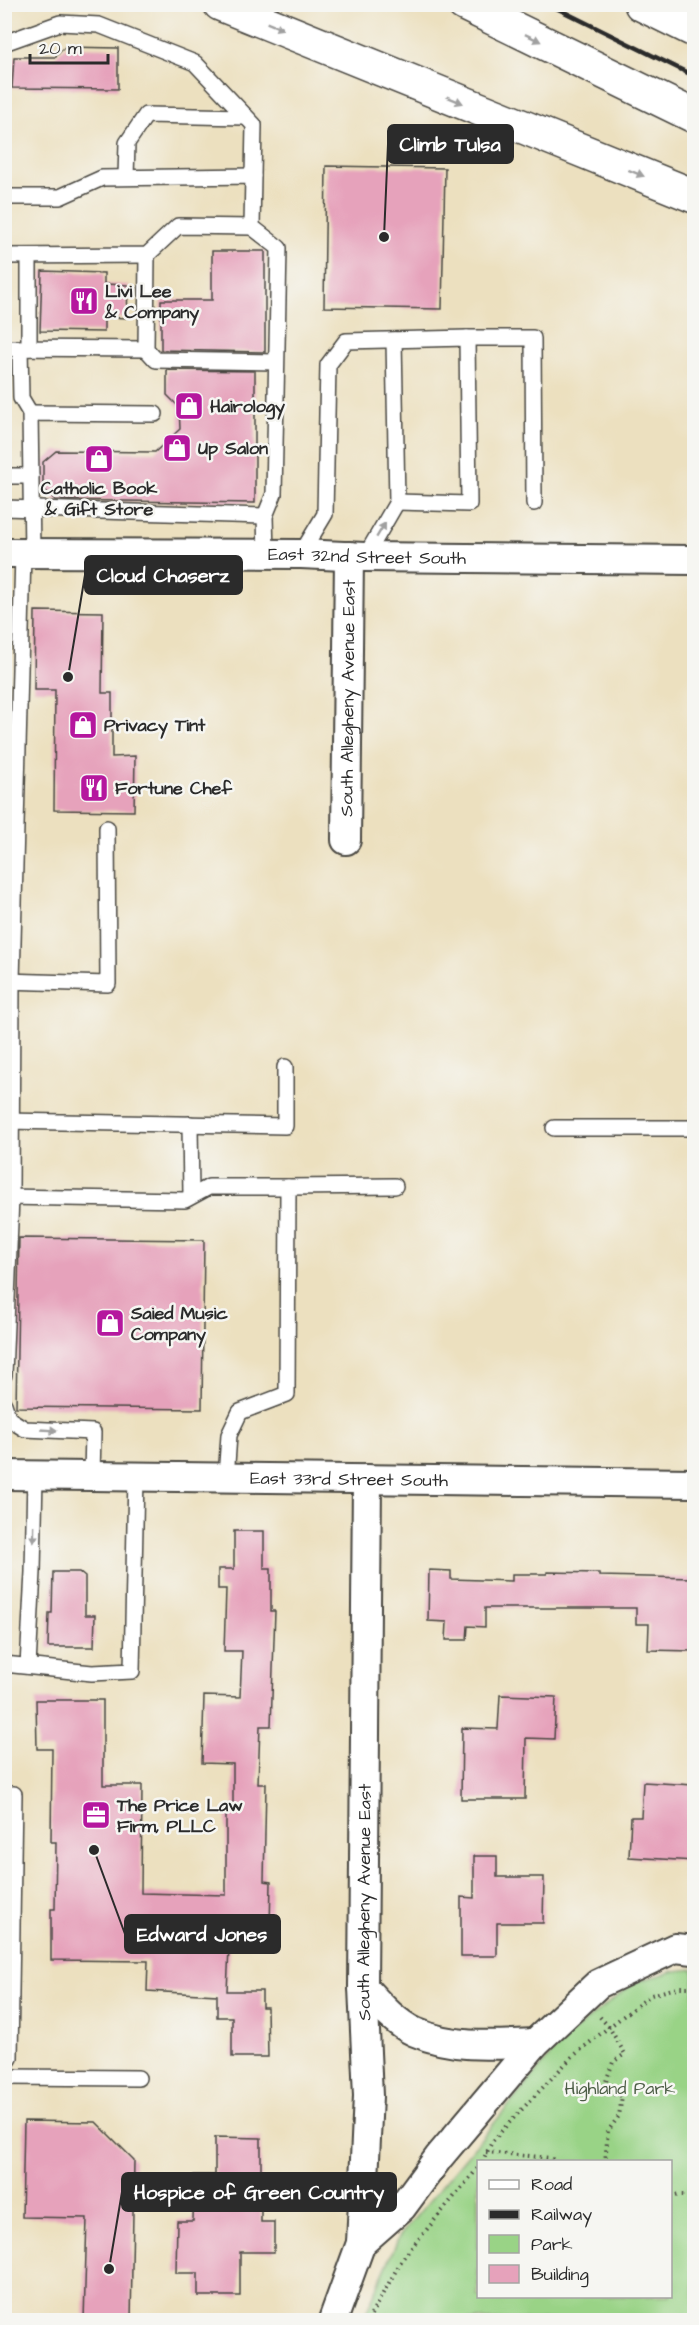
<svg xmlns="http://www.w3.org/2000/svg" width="699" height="2325" font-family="'Architects Daughter',sans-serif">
  <rect width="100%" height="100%" fill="#f6f6f2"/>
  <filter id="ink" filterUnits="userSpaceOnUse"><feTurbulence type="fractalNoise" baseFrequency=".0167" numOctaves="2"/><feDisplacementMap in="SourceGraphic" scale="12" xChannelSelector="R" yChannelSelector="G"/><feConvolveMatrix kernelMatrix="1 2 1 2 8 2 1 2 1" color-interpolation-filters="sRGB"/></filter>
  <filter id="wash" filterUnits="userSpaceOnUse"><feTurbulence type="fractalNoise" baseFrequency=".008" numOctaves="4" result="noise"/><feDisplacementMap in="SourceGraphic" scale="24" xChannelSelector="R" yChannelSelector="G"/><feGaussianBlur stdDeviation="1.35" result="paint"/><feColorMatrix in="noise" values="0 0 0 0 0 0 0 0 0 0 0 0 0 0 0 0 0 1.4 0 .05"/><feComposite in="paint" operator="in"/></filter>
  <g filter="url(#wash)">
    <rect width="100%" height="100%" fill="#ece0bf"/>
    <path fill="#99d386" stroke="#627f58" stroke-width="1.5" fill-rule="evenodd" d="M694 1969V2320H363L399 2237 565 2038 635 1982 675 1971ZM478 2162H670V2296H478Z"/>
    <g id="blocks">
      <g fill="#e6a2bb">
        <path d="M65 47 118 48V89L12 88 14 57H55Z"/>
        <path d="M326 166 445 168 442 309 324 307Z"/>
        <path d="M212 251H265V352L161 350V300H212Z"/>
        <path d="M42 271 104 273V284L128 285 127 318 104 317V332L40 331Z"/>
        <path d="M167 370 255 371V503L55 500 43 488V462L56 451 155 452 180 429 179 407 167 395Z"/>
        <path d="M35 611 103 612 102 693H112V757L135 756 134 811 54 810 55 690H34Z"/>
        <path d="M19 1238 204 1240 202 1409 16 1407Z"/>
        <path d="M234 1531H264V1568H271V1611H275L271 1726H260L258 1784H266L264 1881 271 1882 270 1928 230 1927 227 1991H262V2007H267L268 2057H232V2017H217V1995L147 1991 148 1961 51 1960V1909H55L56 1842H51L52 1749H37L36 1700H103V1785H142L141 1893 226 1895V1808H233V1764L202 1763 204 1696 240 1697 242 1651H224L226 1589H218V1569H234Z"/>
        <path d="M429 1570 451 1571V1579L512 1581V1574H547V1572L599 1573V1576L694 1578V1651L648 1650 649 1624H636V1608H485V1627L468 1626 467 1640H446L447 1622 428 1621Z"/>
        <path d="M53 1572H79L85 1577V1615H95L94 1647H48L49 1613H52Z"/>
        <path d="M500 1695 556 1697 554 1739 526 1738 525 1799H461L462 1728 498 1729Z"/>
        <path d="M643 1782 694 1785V1861L629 1857 631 1817H641Z"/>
        <path d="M474 1856H497V1877H544L543 1923H497V1956H461V1897L474 1898Z"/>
        <path d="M24 2121 96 2122 134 2160 131 2320H84L87 2218 22 2217Z"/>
        <path d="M215 2137 261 2138V2222H274V2252H240V2296H198V2273H176L177 2221H193L194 2175H215Z"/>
      </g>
    </g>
  </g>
  <g filter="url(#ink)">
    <use href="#blocks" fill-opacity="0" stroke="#484641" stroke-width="1.5"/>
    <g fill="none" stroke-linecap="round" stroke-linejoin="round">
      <g stroke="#484641" stroke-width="18">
        <g id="service">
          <path d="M4 43 60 23 99 25 195 63 254 125 253 176"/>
          <path d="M126 177 127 143 146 115 245 117"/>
          <path d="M4 197H60L102 178 253 176 252 227 279 248 274 494 265 516 266 554"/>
          <path d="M147 255 146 349 156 360 276 362"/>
          <path d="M4 256 147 255 178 226 252 227"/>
          <path d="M467 338H533L534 503"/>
          <path d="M4 348 146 349"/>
          <path d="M20 348 21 398 30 413"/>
          <path d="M29 348V257"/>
          <path d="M4 476H31"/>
          <path d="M4 508 265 516"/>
          <path d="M32 553 30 413 155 414"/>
          <path d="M301 554 325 514 328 365 346 341 467 338 469 504 397 502"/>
          <path d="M365 557 397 502 394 340"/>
          <path d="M4 981 108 984 107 828"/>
          <path d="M4 1121 285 1126V1067"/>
          <path d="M190 1124 191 1196"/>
          <path d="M554 1128H694"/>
          <path d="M4 1197 185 1200 209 1187H288"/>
          <path d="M4 1375 11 1197 12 981 23 553"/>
          <path d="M4 1404 9 1419 25 1429 93 1432 92 1476"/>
          <path d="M226 1478 229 1435 240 1412 287 1394 288 1187 395 1186"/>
          <path d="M4 1664 92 1673 132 1671 136 1476"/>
          <path d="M28 1666 33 1572 35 1475"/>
          <path d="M4 1794H14L10 2058 4 2066"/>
          <path d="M4 2077 138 2078"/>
        </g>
      </g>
      <g stroke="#484641" stroke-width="32">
        <g id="minor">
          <path id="s1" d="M4 553 301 554 365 557 694 560"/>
          <path id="s2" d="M346 840 349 556"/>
          <path id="s3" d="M4 1475 694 1483"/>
          <path d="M363 1987C378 2003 395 2023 415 2032 454 2049 495 2045 535 2043"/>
          <path d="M361 2243 402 2207 439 2157 535 2043 598 1984 675 1948 694 1950"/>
          <path id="s4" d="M333 2320 361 2243 368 2096 363 1987 367 1479"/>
        </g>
      </g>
      <g stroke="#484641" stroke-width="36">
        <g id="motorway">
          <path d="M220 4 694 196"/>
          <path d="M464 4 694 116"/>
          <path d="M641 4 694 30"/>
        </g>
      </g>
      <g stroke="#484641" stroke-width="4" stroke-dasharray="1.5 4.5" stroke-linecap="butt">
        <path d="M600 2017 609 2027 625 2054 613 2062 605 2084 613 2094 622 2096 619 2116 608 2131 605 2162"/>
        <path d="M486 2152 551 2158 556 2162"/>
        <path d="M482 2162 492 2142 506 2126 572 2057 609 2027 651 1995 680 1987H694"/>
        <path d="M670 2197 679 2195H694"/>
        <path d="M368 2320 403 2258 478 2168"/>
        <path d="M685 2320 694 2311"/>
      </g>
      <use href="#service" stroke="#fff" stroke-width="15"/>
      <use href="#minor" stroke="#fff" stroke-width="28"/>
      <use href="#motorway" stroke="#fff" stroke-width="33"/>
      <path stroke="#2b2b2b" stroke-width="4.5" d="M548 4 694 76"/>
    </g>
    <defs><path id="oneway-solid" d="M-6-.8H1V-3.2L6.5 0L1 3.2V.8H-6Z" transform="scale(1.5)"/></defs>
    <g fill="#a0a0a0">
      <use href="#oneway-solid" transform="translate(275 26) rotate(22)"/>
      <use href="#oneway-solid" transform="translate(533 38) rotate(26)"/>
      <use href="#oneway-solid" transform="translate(455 100) rotate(22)"/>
      <use href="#oneway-solid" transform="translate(636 173) rotate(22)"/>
      <use href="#oneway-solid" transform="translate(381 530) rotate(-59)"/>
      <use href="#oneway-solid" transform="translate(49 1430) rotate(3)"/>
      <use href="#oneway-solid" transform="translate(34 1534) rotate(91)"/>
    </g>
  </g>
  <defs>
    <g id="restaurant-square" transform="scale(1.5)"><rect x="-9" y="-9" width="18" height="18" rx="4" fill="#b5179e" stroke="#f6f6f2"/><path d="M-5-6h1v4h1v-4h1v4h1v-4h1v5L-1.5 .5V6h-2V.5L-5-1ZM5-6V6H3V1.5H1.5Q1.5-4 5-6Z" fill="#fff"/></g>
    <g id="shop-square" transform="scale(1.5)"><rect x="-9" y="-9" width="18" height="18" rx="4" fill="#b5179e" stroke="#f6f6f2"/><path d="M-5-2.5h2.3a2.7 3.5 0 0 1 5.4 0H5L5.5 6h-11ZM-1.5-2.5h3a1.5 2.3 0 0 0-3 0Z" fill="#fff"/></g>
    <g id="office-square" transform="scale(1.5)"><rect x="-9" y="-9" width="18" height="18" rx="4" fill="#b5179e" stroke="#f6f6f2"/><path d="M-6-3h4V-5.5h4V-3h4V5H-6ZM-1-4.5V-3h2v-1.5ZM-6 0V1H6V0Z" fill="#fff"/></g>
  </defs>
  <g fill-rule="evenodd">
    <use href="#restaurant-square" x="84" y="301"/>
    <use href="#shop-square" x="189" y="406"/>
    <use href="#shop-square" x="177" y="448"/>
    <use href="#shop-square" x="99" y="459"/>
    <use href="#shop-square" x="83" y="725"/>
    <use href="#restaurant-square" x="94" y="788"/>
    <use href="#shop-square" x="110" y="1323"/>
    <use href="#office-square" x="96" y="1815"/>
  </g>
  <g text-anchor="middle" stroke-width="5" stroke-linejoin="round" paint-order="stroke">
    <g font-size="18" font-weight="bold" fill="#2b2b2b" stroke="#f6f6f2" text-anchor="start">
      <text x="105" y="297">Livi Lee<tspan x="105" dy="21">&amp; Company</tspan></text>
      <text x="210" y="412">Hairology</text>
      <text x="198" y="454">Up Salon</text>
      <text x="99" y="494" text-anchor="middle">Catholic Book<tspan x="99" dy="21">&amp; Gift Store</tspan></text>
      <text x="104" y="731">Privacy Tint</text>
      <text x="115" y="794">Fortune Chef</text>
      <text x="131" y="1319">Saied Music<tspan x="131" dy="21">Company</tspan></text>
      <text x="117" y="1811">The Price Law<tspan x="117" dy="21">Firm, PLLC</tspan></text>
    </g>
    <g font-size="18" fill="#2b2b2b" stroke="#f6f6f2">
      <text dy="6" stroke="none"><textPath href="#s1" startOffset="363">East 32nd Street South</textPath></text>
      <text dy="6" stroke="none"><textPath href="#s2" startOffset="142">South Allegheny Avenue East</textPath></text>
      <text dy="6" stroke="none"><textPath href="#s3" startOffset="345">East 33rd Street South</textPath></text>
      <text dy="6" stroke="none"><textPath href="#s4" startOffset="423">South Allegheny Avenue East</textPath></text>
    </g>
    <g font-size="18" fill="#4c5d46" stroke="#f6f6f2">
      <text x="620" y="2094">Highland Park</text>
    </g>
  </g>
  <path fill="none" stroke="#2b2b2b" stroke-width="2" d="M384 237L388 144M68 677L85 575M94 1850L125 1934M109 2269L122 2192"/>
  <g fill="#2b2b2b" stroke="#f6f6f2" stroke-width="2">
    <circle cx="384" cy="237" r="6"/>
    <circle cx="68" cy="677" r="6"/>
    <circle cx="94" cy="1850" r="6"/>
    <circle cx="109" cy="2269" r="6"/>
  </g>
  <g fill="#2b2b2b" stroke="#2b2b2b" stroke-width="2">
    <rect x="388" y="125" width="125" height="38" rx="6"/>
    <rect x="85" y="556" width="157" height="38" rx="6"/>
    <rect x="125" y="1915" width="155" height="38" rx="6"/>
    <rect x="122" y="2173" width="274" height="38" rx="6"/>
  </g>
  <g font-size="20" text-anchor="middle" font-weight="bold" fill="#fff">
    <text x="450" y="151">Climb Tulsa</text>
    <text x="163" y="582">Cloud Chaserz</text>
    <text x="202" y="1941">Edward Jones</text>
    <text x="259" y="2199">Hospice of Green Country</text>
  </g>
  <rect width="699" height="2325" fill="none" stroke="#f6f6f2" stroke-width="24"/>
  <rect x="477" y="2160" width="195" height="138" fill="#f6f6f2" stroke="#a5a5a2" stroke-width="1.5"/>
  <rect x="489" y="2180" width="30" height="9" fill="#ffffff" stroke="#a5a5a2" stroke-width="1.5"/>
  <text x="531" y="2190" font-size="18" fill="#2b2b2b">Road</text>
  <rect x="489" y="2210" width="30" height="9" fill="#2b2b2b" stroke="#a5a5a2" stroke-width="1.5"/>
  <text x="531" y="2220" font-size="18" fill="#2b2b2b">Railway</text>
  <rect x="489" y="2235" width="30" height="18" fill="#99d386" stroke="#a5a5a2" stroke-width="1.5"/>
  <text x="531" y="2250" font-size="18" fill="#2b2b2b">Park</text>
  <rect x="489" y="2265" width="30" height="18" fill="#e6a2bb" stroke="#a5a5a2" stroke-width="1.5"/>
  <text x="531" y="2280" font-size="18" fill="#2b2b2b">Building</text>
  <path d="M30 54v9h78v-9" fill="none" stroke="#2b2b2b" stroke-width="3"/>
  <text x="39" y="54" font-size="18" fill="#2b2b2b" stroke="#f6f6f2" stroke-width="4.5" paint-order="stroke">20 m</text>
</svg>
